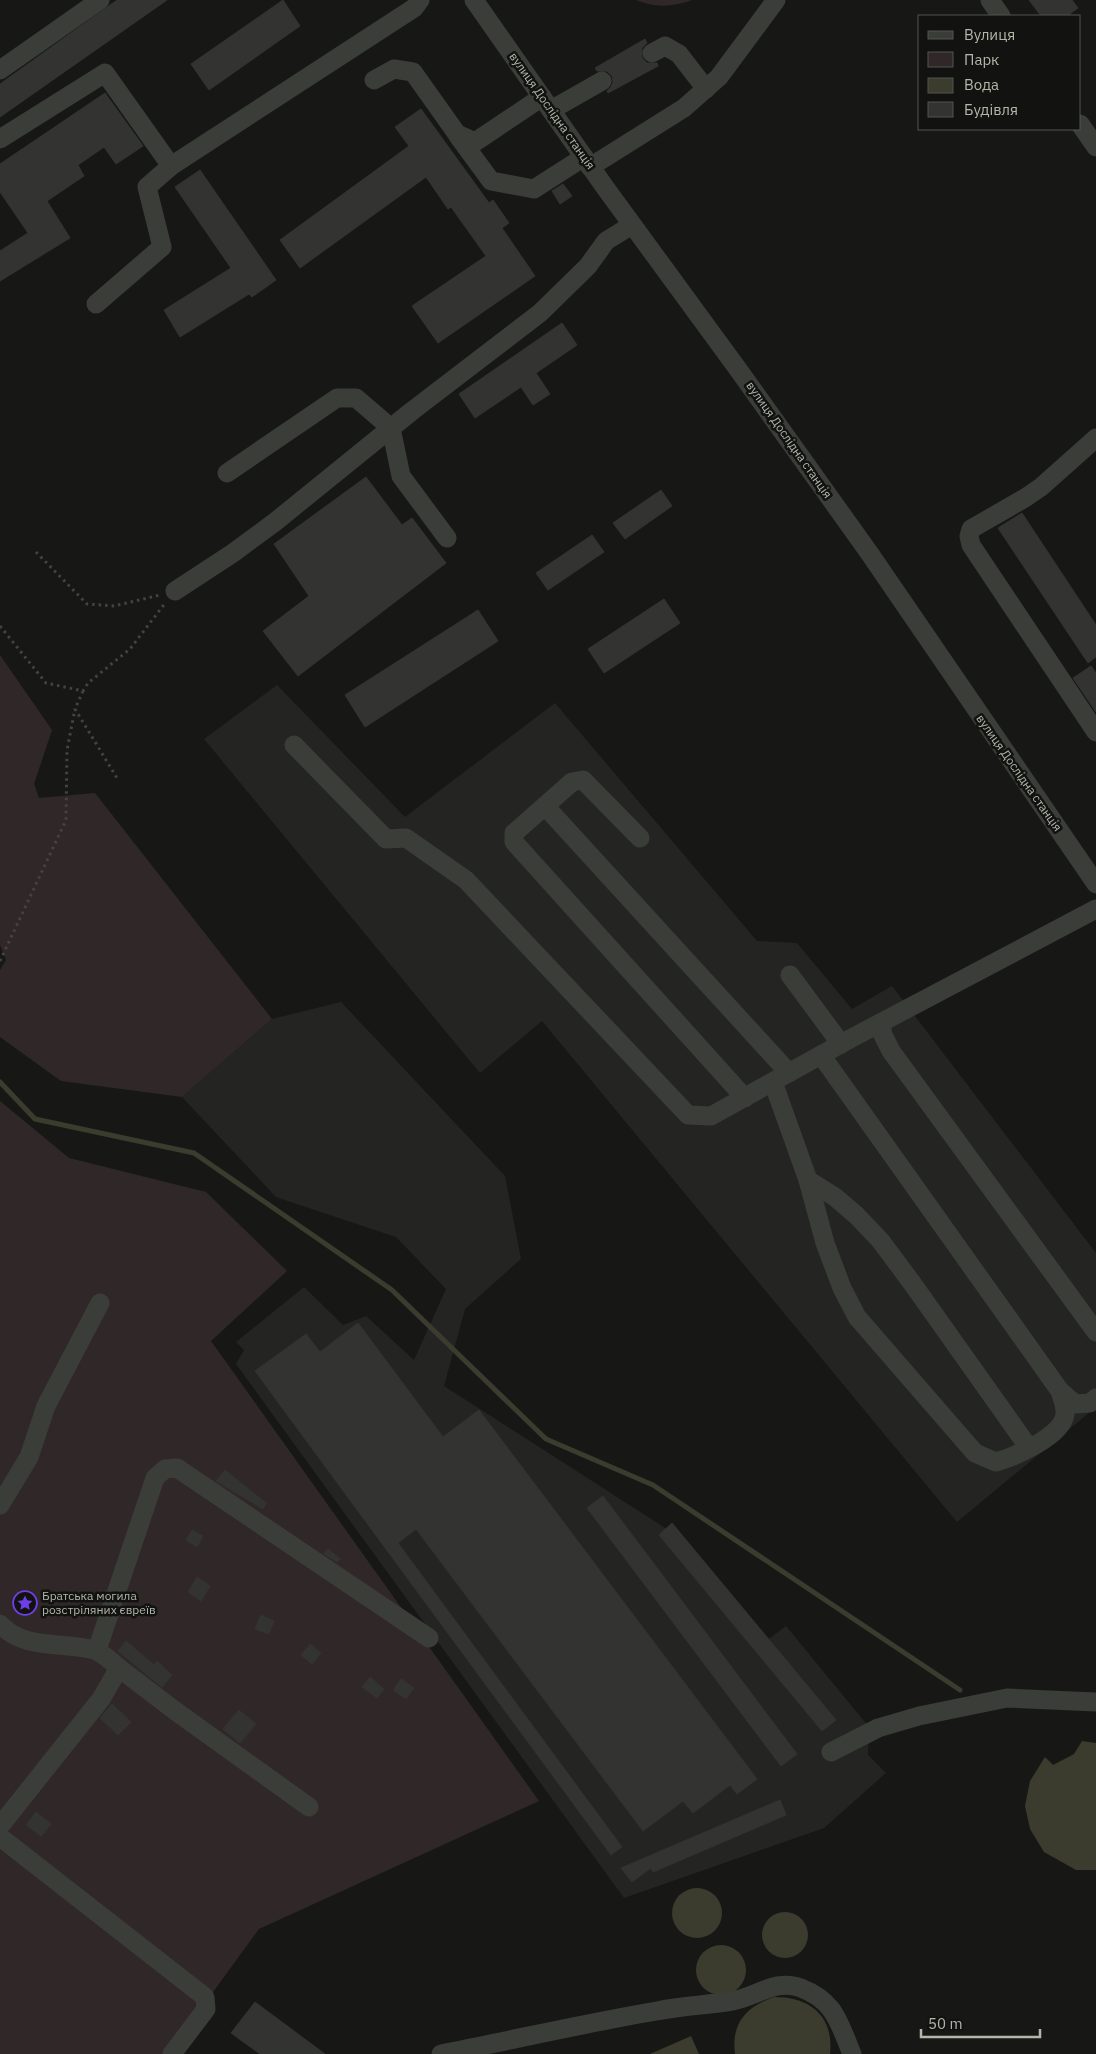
<svg xmlns="http://www.w3.org/2000/svg" width="1096" height="2054" font-family="'IBM Plex Sans',sans-serif">
  <rect width="100%" height="100%" fill="#171816"/>
  <g fill="#242523">
    <path d="M277 685 405 817 555 703 757 941 797 943 852 1009 892 986 1096 1253V1407L957 1522 542 1021 480 1073 204 739Z"/>
    <path d="M341 1002 505 1176 521 1259 465 1309 444 1386 673 1533 766 1641 786 1626 869 1727 868 1755 886 1773 824 1828 624 1898 236 1364 244 1350 236 1342 304 1287 343 1325 366 1316 414 1360 446 1289 396 1237 276 1197 182 1097 272 1019Z"/>
  </g>
  <g fill="#302729">
    <path d="M636 0H692C672 7 655 8 636 0Z"/>
    <path d="M0 655 52 730 34 784 39 798 95 793 272 1019 182 1097 61 1081 0 1037V970L6 960 0 945Z"/>
    <path d="M0 1101 69 1158 206 1192 287 1271 211 1341 539 1801 259 1929 168 2054H0Z"/>
  </g>
  <g fill="#3b3c2d">
    <path d="M1082 1741 1096 1743V1870H1076L1044 1852 1030 1829 1025 1806 1030 1781 1045 1757 1053 1765 1074 1754Z"/>
    <circle cx="697" cy="1913" r="25"/>
    <circle cx="785" cy="1935" r="23"/>
    <circle cx="721" cy="1970" r="25"/>
    <path d="M774 1997C810 1997 834 2016 830 2054H735C731 2023 746 2007 774 1997Z"/>
    <path d="M691 2036 699 2054H650Z"/>
  </g>
  <g fill="none" stroke-linecap="round" stroke-linejoin="round">
    <path stroke="#3b3c2d" stroke-width="5" d="M0 1082 35 1119 194 1153 392 1290 546 1439 653 1485 960 1690"/>
  </g>
  <g fill="#333432" stroke="#323431">
    <path d="M117 0H167L0 117V84Z"/>
    <path d="M283 0 300 26 209 90 191 64Z"/>
    <path d="M1029 0H1072L1078 8 1067 16H1041Z"/>
    <path d="M645 39 647 43 642 48V58L647 63H657L658 66 608 93 607 91 611 87 613 82 612 76 607 71H597L595 68Z"/>
    <path d="M105 93 143 146 116 164 104 147 78 165 84 176 47 201 70 238 0 281V251L28 233 0 192V164Z"/>
    <path d="M421 109 489 203 493 200 509 223 502 228 535 276 438 343 412 306 486 256 451 207 448 209 426 177 300 268 280 240 409 146 395 127Z"/>
    <path d="M200 170 276 280 252 297 249 294 180 337 164 310 231 268 175 187Z"/>
    <path d="M563 184 572 196 560 204 552 191Z"/>
    <path d="M562 323 577 345 536 373 550 394 533 405 521 387 475 418 459 394Z"/>
    <path d="M366 477 402 525 412 518 446 563 298 676 263 631 309 596 274 544Z"/>
    <path d="M661 490 672 506 625 539 613 523Z"/>
    <path d="M1022 513 1096 625V657L1088 663 998 528Z"/>
    <path d="M592 535 604 552 548 590 536 573Z"/>
    <path d="M664 599 680 623 604 673 588 649Z"/>
    <path d="M478 610 498 641 365 727 345 695Z"/>
    <path d="M1091 666 1096 673V712L1073 678Z"/>
    <path d="M358 1323 443 1437 479 1410 757 1779 737 1794 730 1785 693 1813 683 1801 643 1831 416 1529 398 1543 622 1847 611 1855 255 1371 306 1334 320 1352Z"/>
    <path d="M225 1470 266 1503 263 1509 216 1481Z"/>
    <path d="M603 1496 797 1754 781 1766 587 1508Z"/>
    <path d="M672 1523 836 1720 822 1731 659 1535Z"/>
    <path d="M192 1530 203 1536 197 1547 186 1540Z"/>
    <path d="M328 1549 340 1559 337 1562 324 1554Z"/>
    <path d="M197 1577 210 1586 201 1601 188 1592Z"/>
    <path d="M261 1615 274 1621 269 1634 255 1629Z"/>
    <path d="M126 1641 154 1665 157 1661 172 1675 162 1687 118 1651Z"/>
    <path d="M310 1644 321 1653 312 1664 301 1655Z"/>
    <path d="M370 1677 384 1689 377 1698 362 1687Z"/>
    <path d="M401 1679 414 1688 406 1699 393 1690Z"/>
    <path d="M112 1704 131 1722 118 1735 100 1718Z"/>
    <path d="M239 1710 256 1724 240 1743 223 1729Z"/>
    <path d="M780 1800 786 1815 653 1872 651 1868 632 1882 621 1868Z"/>
    <path d="M36 1812 51 1824 41 1836 26 1825Z"/>
    <path d="M255 2002 325 2054H260L231 2033Z"/>
  </g>
  <g fill="none" stroke-linecap="round" stroke-linejoin="round">
    <g stroke="#42443e" stroke-width="3" stroke-dasharray="2.5 4" stroke-linecap="butt">
      <path d="M36 552 87 604 114 606 160 595"/>
      <path d="M0 626 46 683 83 691 88 683 130 649 166 602"/>
      <path d="M83 691 75 709 117 778"/>
      <path d="M0 961 66 820 67 750 75 709"/>
    </g>
    <g stroke="#3b3d38" stroke-width="19">
      <path d="M474 0 604 186 740 372 870 554 1096 884"/>
      <path d="M990 0 1001 16"/>
      <path d="M652 53 665 46 679 54 706 89"/>
      <path d="M0 70 100 0"/>
      <path d="M374 80 394 69 413 72 457 134 475 142 542 97"/>
      <path d="M551 110 602 81"/>
      <path d="M1080 124 1096 147"/>
      <path d="M458 136 491 181 534 189 584 157"/>
      <path d="M0 139 105 73 171 166"/>
      <path d="M590 167 684 108 719 77 776 0"/>
      <path d="M96 304 162 247 147 187 171 166 414 8 420 0"/>
      <path d="M1096 438 1041 487 1025 498 971 529 969 536 971 545 1096 732"/>
      <path d="M227 473 337 398H356L391 428 401 476 447 538"/>
      <path d="M175 591 233 553 275 522 412 411 540 313 588 266 606 241 632 225"/>
      <path d="M294 745 386 839 406 838 466 880 688 1115 711 1116 848 1040 1096 909"/>
      <path d="M545 806 789 1073"/>
      <path d="M640 838 583 780 572 782 514 833V842L745 1098"/>
      <path d="M790 975 841 1044"/>
      <path d="M881 1023 883 1035 891 1051 1096 1332"/>
      <path d="M821 1055 1060 1391 1075 1404 1090 1403 1096 1398"/>
      <path d="M773 1082 808 1180 825 1243 842 1288 857 1317 975 1453 996 1462C1014 1457 1063 1436 1065 1414 1066 1408 1062 1398 1060 1391"/>
      <path d="M808 1180 835 1197 856 1215 880 1240 912 1283 1029 1448"/>
      <path d="M0 1505 29 1457 46 1406 100 1303"/>
      <path d="M0 1624C24 1651 63 1641 94 1650 102 1652 112 1662 119 1668L101 1699 0 1826"/>
      <path d="M97 1650 155 1478 165 1469 177 1468 429 1638"/>
      <path d="M119 1668 174 1710 309 1807"/>
      <path d="M831 1752 878 1728 919 1716 1007 1698 1096 1702"/>
      <path d="M0 1837 205 1997 206 2009 172 2054"/>
      <path d="M441 2054C513 2040 585 2023 657 2011 682 2006 707 2005 732 2001 756 1997 776 1978 801 1988 835 2001 839 2023 852 2054"/>
    </g>
  </g>
  <defs>
    <g id="sight-ring" transform="scale(1.25)"><circle r="9.5" fill="#121311" stroke="#6e3fe8" stroke-width="1.5"/><path d="M0-6L1.8-2.2L6-1.7L2.9 1.2L3.7 5.4L0 3.3L-3.7 5.4L-2.9 1.2L-6-1.7L-1.8-2.2Z" fill="#6e3fe8"/></g>
  </defs>
  <g fill-rule="evenodd">
    <use href="#sight-ring" x="25" y="1603"/>
  </g>
  <g text-anchor="middle" stroke-width="5" stroke-linejoin="round" paint-order="stroke">
    <g font-size="12" fill="#b3b7a9" stroke="#121311">
      <text transform="translate(552 111) rotate(55)" y="4">вулиця Дослідна станція</text>
      <text transform="translate(789 440) rotate(55)" y="4">вулиця Дослідна станція</text>
      <text transform="translate(1019 773) rotate(55)" y="4">вулиця Дослідна станція</text>
    </g>
    <g font-size="12" fill="#b3b7a9" stroke="#121311" text-anchor="start">
      <text x="42" y="1600">Братська могила<tspan x="42" dy="14">розстріляних євреїв</tspan></text>
    </g>
  </g>
  <rect x="918" y="15" width="162" height="115" fill="#121311" stroke="#52554e"/>
  <rect x="928" y="31" width="25" height="8" fill="#3b3d38" stroke="#52554e"/>
  <text x="964" y="40" font-size="15" fill="#b3b7a9">Вулиця</text>
  <rect x="928" y="52" width="25" height="15" fill="#302729" stroke="#52554e"/>
  <text x="964" y="65" font-size="15" fill="#b3b7a9">Парк</text>
  <rect x="928" y="78" width="25" height="15" fill="#3b3c2d" stroke="#52554e"/>
  <text x="964" y="90" font-size="15" fill="#b3b7a9">Вода</text>
  <rect x="928" y="102" width="25" height="15" fill="#333432" stroke="#52554e"/>
  <text x="964" y="115" font-size="15" fill="#b3b7a9">Будівля</text>
  <path d="M921 2029v8h119v-8" fill="none" stroke="#b3b7a9" stroke-width="2.5"/>
  <text x="928" y="2029" font-size="15" fill="#b3b7a9" stroke="#121311" stroke-width="4" paint-order="stroke">50 m</text>
</svg>
